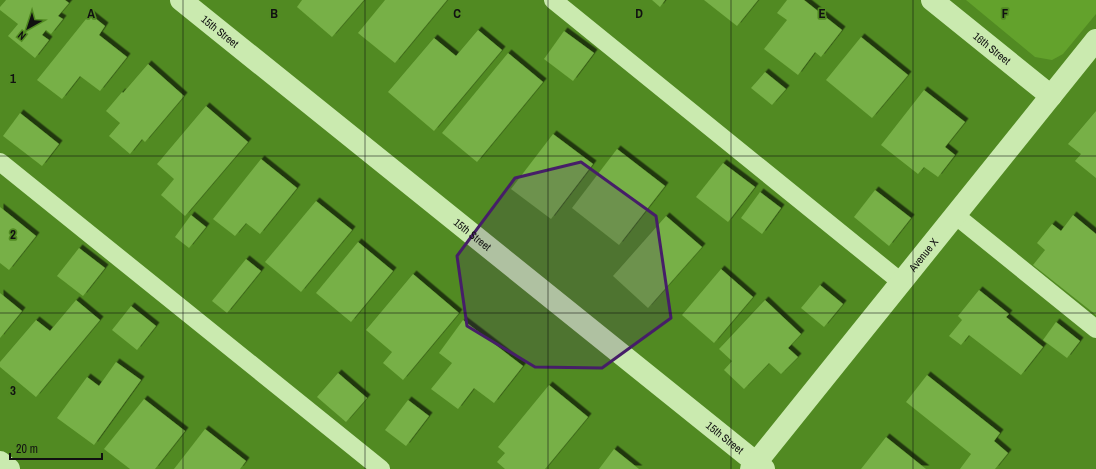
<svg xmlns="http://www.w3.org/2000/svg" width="1096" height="469" font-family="'Archivo Narrow',sans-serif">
  <defs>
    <filter id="shadow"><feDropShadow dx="3.5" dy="-3.5" stdDeviation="0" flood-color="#0009"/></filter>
  </defs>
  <rect width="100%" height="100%" fill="#518a22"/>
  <path fill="#63a22c" d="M966 0H1096V14L1063 54 1052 60 1035 57Z"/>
  <g fill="#77b046" filter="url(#shadow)">
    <path d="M6 0H65L69 3 58 16 63 19 51 34 46 30 42 35 49 40 35 58 8 36 18 24 0 10V7Z"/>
    <path d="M302 0H364L332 37 297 7Z"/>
    <path d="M385 0H447L395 63 358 33Z"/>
    <path d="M652 0H665L660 7Z"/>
    <path d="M704 0H758L737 26Z"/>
    <path d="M787 0H804L842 30 821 57 815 52 798 75 764 49 787 20 777 13Z"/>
    <path d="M90 14 105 26 99 35 127 57 100 91 80 76 62 99 37 80Z"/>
    <path d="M478 30 502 50 434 131 388 92 434 38 456 56Z"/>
    <path d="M564 31 594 53 573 81 544 59Z"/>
    <path d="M861 37 908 75 872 118 826 80Z"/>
    <path d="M508 53 543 82 477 162 442 133Z"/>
    <path d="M148 64 184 96 145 142 142 139 130 154 109 136 120 123 106 111 122 92 123 93Z"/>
    <path d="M765 72 786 89 772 105 751 88Z"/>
    <path d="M924 90 965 122 945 147 955 155 938 177 924 167 918 174 881 145Z"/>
    <path d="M206 106 248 142 185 216 161 195 174 179 157 164Z"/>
    <path d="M1096 111V178L1075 161 1081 154 1068 144Z"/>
    <path d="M20 113 59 144 42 166 3 136Z"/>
    <path d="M553 134 593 164 551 219 511 189Z"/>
    <path d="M617 149 665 186 619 245 572 208Z"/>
    <path d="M261 159 297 188 260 234 246 223 235 236 213 219Z"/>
    <path d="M723 163 755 187 728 222 696 197Z"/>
    <path d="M875 190 911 218 889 246 854 217Z"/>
    <path d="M760 192 781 208 762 234 741 218Z"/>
    <path d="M316 201 352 230 301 292 265 262Z"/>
    <path d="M0 207 36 236 9 270 0 263Z"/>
    <path d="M191 215 206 227 189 248 175 237Z"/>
    <path d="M1073 215 1096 234V315L1033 265 1045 250 1037 243 1052 224 1061 231Z"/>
    <path d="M666 216 702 247 648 308 613 276Z"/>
    <path d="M358 242 393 271 351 322 316 293Z"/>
    <path d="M79 248 105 268 83 296 57 276Z"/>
    <path d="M246 259 261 271 227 313 212 301Z"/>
    <path d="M721 269 753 297 714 343 682 315Z"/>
    <path d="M413 274 459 313 403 380 383 363 392 352 366 330Z"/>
    <path d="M820 285 843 304 824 327 801 308Z"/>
    <path d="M979 290 1009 314 1006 317 1043 347 1021 375 969 335 961 345 949 336 962 320 958 316Z"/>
    <path d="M0 293 22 311 0 338Z"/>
    <path d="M76 300 100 320 36 397 0 367V362L36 320 50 331Z"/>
    <path d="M765 300 801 334 788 348 798 357 781 374 769 363 744 389 724 370 732 361 719 349Z"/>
    <path d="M131 306 156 326 137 350 112 330Z"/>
    <path d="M463 320 523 366 494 403 474 388 458 409 431 389 452 363 439 353Z"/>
    <path d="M1056 322 1080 341 1067 358 1043 340Z"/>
    <path d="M116 362 141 380 94 445 57 418 87 377 99 386Z"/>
    <path d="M338 373 367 398 346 422 317 397Z"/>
    <path d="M927 375 1000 433 994 441 1008 453 995 469H960L971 454 906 402Z"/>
    <path d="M549 385 588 417 545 469H505L497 462 505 453 498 447Z"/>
    <path d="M144 399 185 431 155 469H130L104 449Z"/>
    <path d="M408 400 429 416 406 446 385 430Z"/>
    <path d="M205 429 246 461 240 469H174Z"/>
    <path d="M886 437 926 469H861Z"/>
    <path d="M614 449 639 469H599Z"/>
  </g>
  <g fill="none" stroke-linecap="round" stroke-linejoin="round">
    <g stroke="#caeaaf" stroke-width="18">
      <path d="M553 0 901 282"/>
      <path d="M0 162 381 469"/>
      <path d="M955 215 1096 329"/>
    </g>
    <g stroke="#caeaaf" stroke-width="22">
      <path id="s1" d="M181 0 764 469"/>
      <path id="s2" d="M932 0 1051 96"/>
      <path d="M0 462 9 469"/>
    </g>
    <path stroke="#caeaaf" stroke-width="22" id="s3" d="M751 469 1096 40"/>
  </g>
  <path fill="#461e68" fill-opacity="0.2" stroke="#461e68" stroke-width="3" stroke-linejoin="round" d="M581 162 656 216 671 318 602 368 535 367 467 326 457 256 515 178Z"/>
  <path fill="none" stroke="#111" stroke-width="1" stroke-opacity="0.55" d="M183 0V469M365 0V469M548 0V469M731 0V469M913 0V469M0 156H1096M0 313H1096"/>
  <g text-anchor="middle" stroke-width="3.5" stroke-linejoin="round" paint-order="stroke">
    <g font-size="11" fill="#111" stroke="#518a22">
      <text dy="4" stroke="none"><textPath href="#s1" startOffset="50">15th Street</textPath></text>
      <text dy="4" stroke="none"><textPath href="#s2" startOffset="77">16th Street</textPath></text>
      <text dy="4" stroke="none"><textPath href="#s1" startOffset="374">15th Street</textPath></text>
      <text dy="4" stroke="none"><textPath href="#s3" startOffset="275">Avenue X</textPath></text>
      <text dy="4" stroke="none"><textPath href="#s1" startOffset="698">15th Street</textPath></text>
    </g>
  </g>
  <g font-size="13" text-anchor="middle" font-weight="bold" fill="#111" stroke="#518a22" stroke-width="3.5" stroke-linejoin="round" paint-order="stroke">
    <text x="91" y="18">A</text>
    <text x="274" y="18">B</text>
    <text x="457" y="18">C</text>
    <text x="639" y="18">D</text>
    <text x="822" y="18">E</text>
    <text x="1005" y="18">F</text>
    <text x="13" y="83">1</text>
    <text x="13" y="239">2</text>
    <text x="13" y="395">3</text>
  </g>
  <g transform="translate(28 28) rotate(219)" stroke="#518a22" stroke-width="3" paint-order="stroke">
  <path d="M0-3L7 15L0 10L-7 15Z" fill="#111111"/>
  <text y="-6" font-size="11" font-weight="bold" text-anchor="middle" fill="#111111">N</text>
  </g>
  <path d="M10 453v6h92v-6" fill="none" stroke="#111111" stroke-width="2"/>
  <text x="16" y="453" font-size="12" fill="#111111" stroke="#518a22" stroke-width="3" paint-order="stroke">20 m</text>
</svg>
